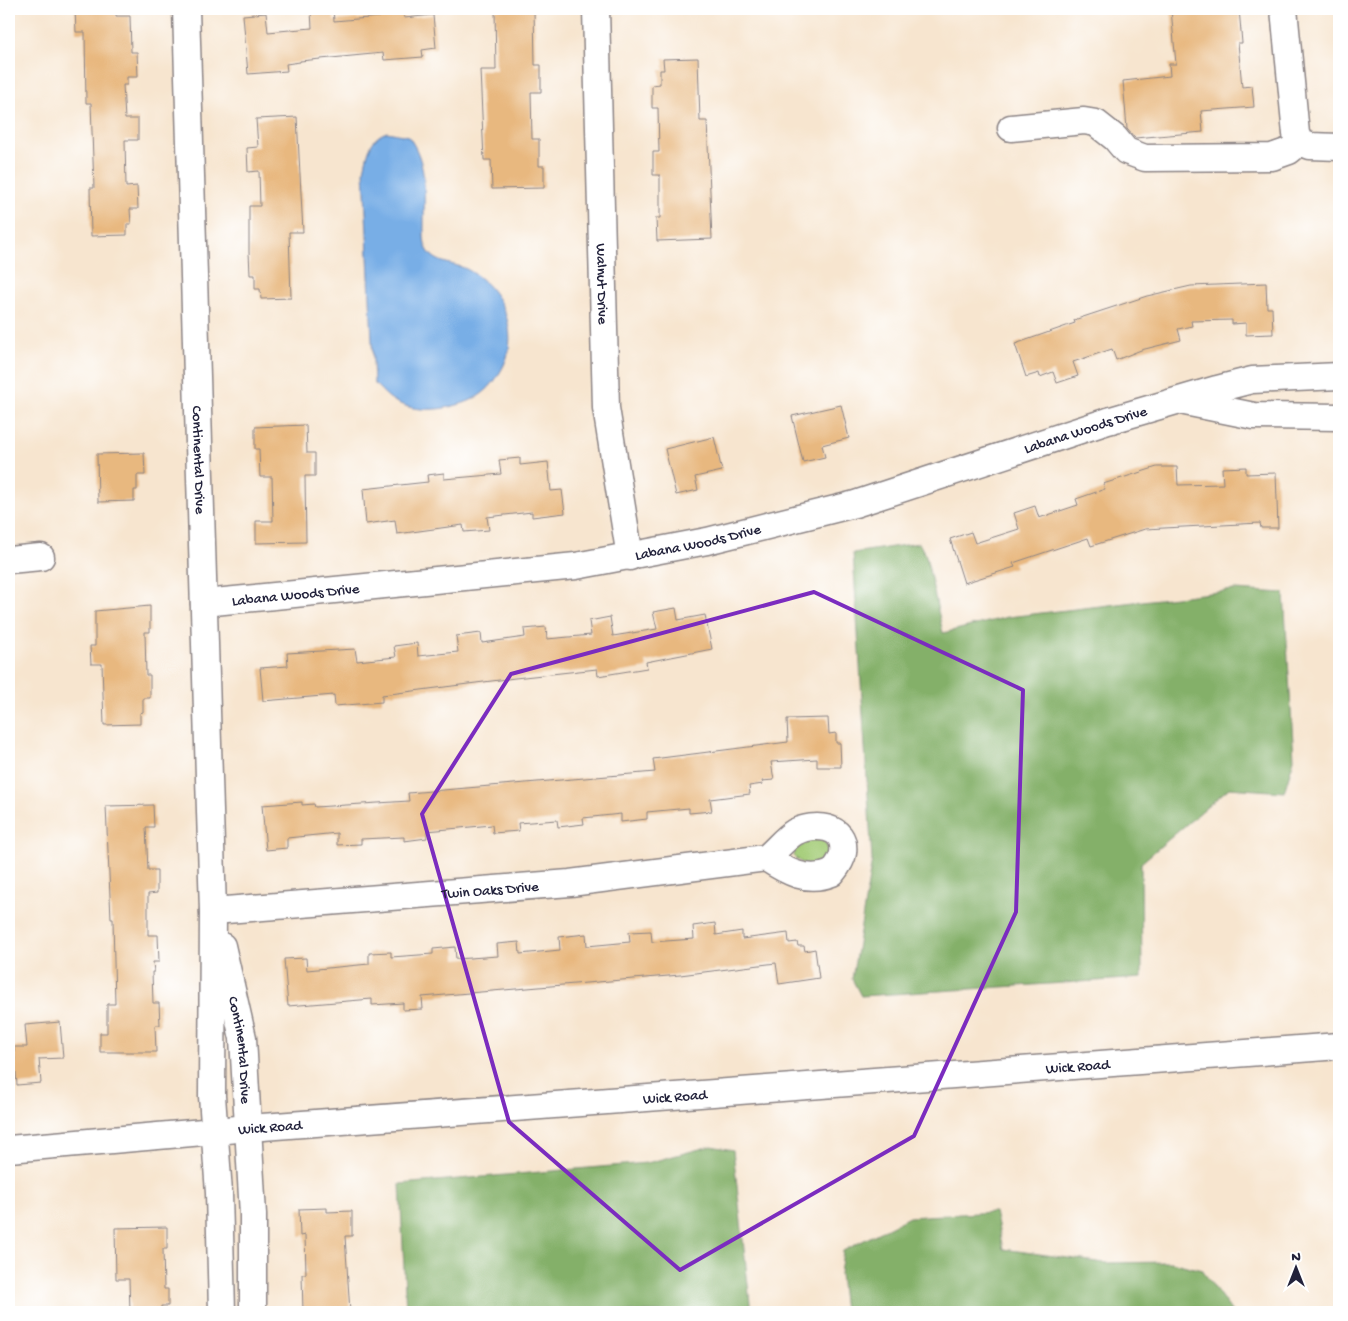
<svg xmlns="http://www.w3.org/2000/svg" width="1348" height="1321" font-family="'Gochi Hand',sans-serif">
  <rect width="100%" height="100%" fill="#fff"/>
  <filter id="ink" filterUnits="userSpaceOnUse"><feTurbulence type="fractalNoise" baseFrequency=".02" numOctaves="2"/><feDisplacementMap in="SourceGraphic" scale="10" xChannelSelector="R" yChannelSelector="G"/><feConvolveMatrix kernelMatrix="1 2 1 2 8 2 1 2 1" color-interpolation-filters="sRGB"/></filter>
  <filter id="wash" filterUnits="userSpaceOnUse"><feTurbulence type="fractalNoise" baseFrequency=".0096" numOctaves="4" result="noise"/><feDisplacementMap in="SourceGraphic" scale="20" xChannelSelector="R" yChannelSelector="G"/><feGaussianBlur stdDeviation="1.12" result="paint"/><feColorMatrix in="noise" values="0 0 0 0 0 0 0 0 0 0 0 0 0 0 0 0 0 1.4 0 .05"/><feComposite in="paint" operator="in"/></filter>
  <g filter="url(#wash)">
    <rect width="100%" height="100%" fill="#f7e5cf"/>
    <path fill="#a5cd79" stroke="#64785a" d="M823 839 829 850 828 858 821 866 803 864 794 857 793 852 803 840Z"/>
    <g fill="#84b069" stroke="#536952">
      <path d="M919 543 926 556 943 633 1008 617 1235 590 1284 593 1294 759 1284 792 1229 788 1141 863 1142 978 861 996 852 979 872 860 853 553Z"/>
      <path d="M711 1146 733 1150 751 1312H406L400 1184 647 1163Z"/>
      <path d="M995 1212 1003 1249 1104 1263 1171 1262 1202 1270 1232 1312H844L840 1274 843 1251 909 1217Z"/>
    </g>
    <path fill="#78aee6" stroke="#4d6890" d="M387 132 408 136C428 162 424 191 424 222 424 230 423 242 427 249 436 266 456 262 470 271 501 289 520 331 504 365 492 389 479 400 453 406 435 411 411 411 394 401 387 397 380 389 374 383L364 170C368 154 369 138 387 132Z"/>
    <g id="blocks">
      <g fill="#e8b87f">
        <path d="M75 9H116V16H130L131 52H137L138 77H127V85H123L125 119H138V140H125L126 187 137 186 138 209H130L131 224H127V235L91 236 90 188H94L91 103H86L85 32H76Z"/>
        <path d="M333 9 334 21 380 17V9H403L404 18 433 15 436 48 422 50 423 57 384 60 383 53 300 61V62L286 64 287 71 248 74 243 15 266 13 268 32 312 28 311 11Z"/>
        <path d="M495 9H534L535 65H541V92H531L532 139H539V166H544V188L492 189 491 160H484L480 70H496Z"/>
        <path d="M1171 9H1239L1242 43H1238L1242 87 1252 86 1254 107 1201 111 1203 132 1135 138 1127 129 1123 81 1170 76 1169 64H1176Z"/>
        <path d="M698 58 700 121H707L712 239 657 241 656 218H660V175H653V152H659L658 108H652V85L660 84V70H664L663 59Z"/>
        <path d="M297 117 303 232H289L291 298 261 299 260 289H255V275H250L249 252V206H260L259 171 248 172 247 148 258 147 256 119Z"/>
        <path d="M1266 283 1267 308H1272L1273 334 1246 335V323L1232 324V320L1191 321 1192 326 1178 329 1181 340 1141 350 1116 360 1112 349 1073 362 1078 376 1057 383 1053 372 1040 377 1039 373 1026 377 1015 344 1075 323 1074 320 1147 296 1191 286Z"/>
        <path d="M841 405 849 438 822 445 825 457 803 462 792 416Z"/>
        <path d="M306 425 307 453H315V476H305L306 542 256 543V521H273L272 477H260L259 449H255V427Z"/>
        <path d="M714 437 722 471 695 477 698 490 676 495 665 449Z"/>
        <path d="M144 453 145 475H137V490H134V501L98 502 97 454Z"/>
        <path d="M520 458V465L548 462 551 491 562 490 565 513 532 517V512L487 517 489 530 464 532 463 525 397 534 395 520 366 524 363 489 428 482 427 475 444 473V479L501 474 499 460Z"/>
        <path d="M1157 467H1177L1178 485 1223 484 1222 468 1246 467V474L1276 473 1278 528H1261L1260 523 1145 529 1091 546 1088 538 1013 563 1015 567 964 583 950 539 971 532 975 543 1019 529 1014 513 1035 506 1039 518 1078 505 1076 499 1105 489 1103 484Z"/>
        <path d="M150 606V632H145L146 675H150V698H143V712L140 713V724L104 725 102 664H91L90 646H95V611Z"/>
        <path d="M676 608 678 620 705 615 712 649 646 662 647 668 598 676 597 669 515 678 382 695V702L335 706 334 695 263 701 260 668 288 666 287 653 355 649 357 661 396 657 394 646 417 643 418 656 458 652 456 636 481 633 482 643 525 637 524 629 546 627 547 639 591 635 589 621 610 617 613 636 657 629 653 612Z"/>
        <path d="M828 718 829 734 836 733V743H840L841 767H817V759L771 762 774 780 762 781 763 784 749 786 750 794 710 799 712 811 689 813V808L647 812V819L621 822V814L583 818 584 824 558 827 557 820 518 823 519 831 493 833 492 825 427 831V838L404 841V837L361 839V844L337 845V833L287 838V848L266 850 262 805 302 802V805L314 804 315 807 409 801 408 793 655 772 653 759 788 742 787 719Z"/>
        <path d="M153 805 154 827H146L148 870H157V893L148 894V935H158L159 962H153L154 972H152L153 1003H159L160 1025H155L156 1052H100V1033H107V1004H115L113 919H111L106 806Z"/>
        <path d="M715 923 716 935 742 931V939L788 933 789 943 797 942 798 946H804L805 951 815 949 819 978 779 984 776 963 680 975 422 997 423 1009 403 1010V1003L372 1005V999L288 1006 284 959 306 958 307 970 369 964V953L391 952V957L433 954V949L455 947 456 959 498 956 497 944 519 942 520 954 560 950 559 937 586 934 587 946 630 942 629 932 651 931 652 942 694 939 693 926Z"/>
        <path d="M60 1022 63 1058 39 1059 41 1083 17 1085 14 1047H27L25 1025Z"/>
        <path d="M327 1208V1212L352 1211V1236H345L350 1312H303L302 1274H306L305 1235 300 1236 299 1209Z"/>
        <path d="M167 1227V1249H163L164 1289H168V1306H161V1312H130L129 1279H116L115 1228Z"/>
      </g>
    </g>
  </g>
  <g filter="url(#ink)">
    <use href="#blocks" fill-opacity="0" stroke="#8c8485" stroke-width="1"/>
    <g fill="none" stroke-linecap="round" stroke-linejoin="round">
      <g stroke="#8c8485" stroke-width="29">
        <g id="minor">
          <path id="s1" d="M186 9 213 911 212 1096 219 1193 222 1312"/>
          <path id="s2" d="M596 9 606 408 630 557"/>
          <path d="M1284 9 1296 134 1300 142 1310 146 1339 147"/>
          <path d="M1011 128 1084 121 1096 123 1115 138 1126 151 1145 158 1272 157 1289 151 1300 142"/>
          <path d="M1185 402 1254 416 1339 417"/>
          <path d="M9 560 41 557"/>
          <path id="s3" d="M204 603 576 566 707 541 855 504 1108 421 1217 389 1252 380 1339 376"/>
          <path id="s4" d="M213 911 570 883 766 858C787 872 807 883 832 873 837 867 842 860 843 853 847 824 813 823 795 832 785 838 775 851 766 858"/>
          <path id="s5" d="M222 946 243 1038 253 1215V1312"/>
          <path id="s6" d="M9 1149 249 1128 1339 1046"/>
        </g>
      </g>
      <use href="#minor" stroke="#fff" stroke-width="26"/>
    </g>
  </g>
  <path fill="none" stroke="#7b2cbf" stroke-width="4" stroke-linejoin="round" d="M814 592 1023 690 1016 912 914 1136 680 1270 509 1122 422 814 511 674Z"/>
  <g text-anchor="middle" stroke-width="5" stroke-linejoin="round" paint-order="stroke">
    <g font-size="15" fill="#22223b" stroke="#fff">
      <text dy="5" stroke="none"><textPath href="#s2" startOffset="275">Walnut Drive</textPath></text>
      <text dy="5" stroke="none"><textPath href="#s3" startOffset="902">Labana Woods Drive</textPath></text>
      <text dy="5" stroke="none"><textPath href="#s1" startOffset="451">Continental Drive</textPath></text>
      <text dy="5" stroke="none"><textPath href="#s3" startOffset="498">Labana Woods Drive</textPath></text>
      <text dy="5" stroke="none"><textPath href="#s3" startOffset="92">Labana Woods Drive</textPath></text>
      <text dy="5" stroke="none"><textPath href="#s4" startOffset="278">Twin Oaks Drive</textPath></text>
      <text dy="5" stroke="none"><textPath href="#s5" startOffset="106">Continental Drive</textPath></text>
      <text dy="5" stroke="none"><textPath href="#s6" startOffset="1072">Wick Road</textPath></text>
      <text dy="5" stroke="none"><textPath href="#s6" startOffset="668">Wick Road</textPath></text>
      <text dy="5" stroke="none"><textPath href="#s6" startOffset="262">Wick Road</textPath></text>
    </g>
  </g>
  <rect width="1348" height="1321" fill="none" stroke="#fff" stroke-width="30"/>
  <g transform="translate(1296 1268)" stroke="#ffffff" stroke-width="4" paint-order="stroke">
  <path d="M0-4L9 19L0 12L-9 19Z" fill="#22223b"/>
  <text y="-8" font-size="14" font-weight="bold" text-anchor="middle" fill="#22223b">N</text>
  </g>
</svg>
